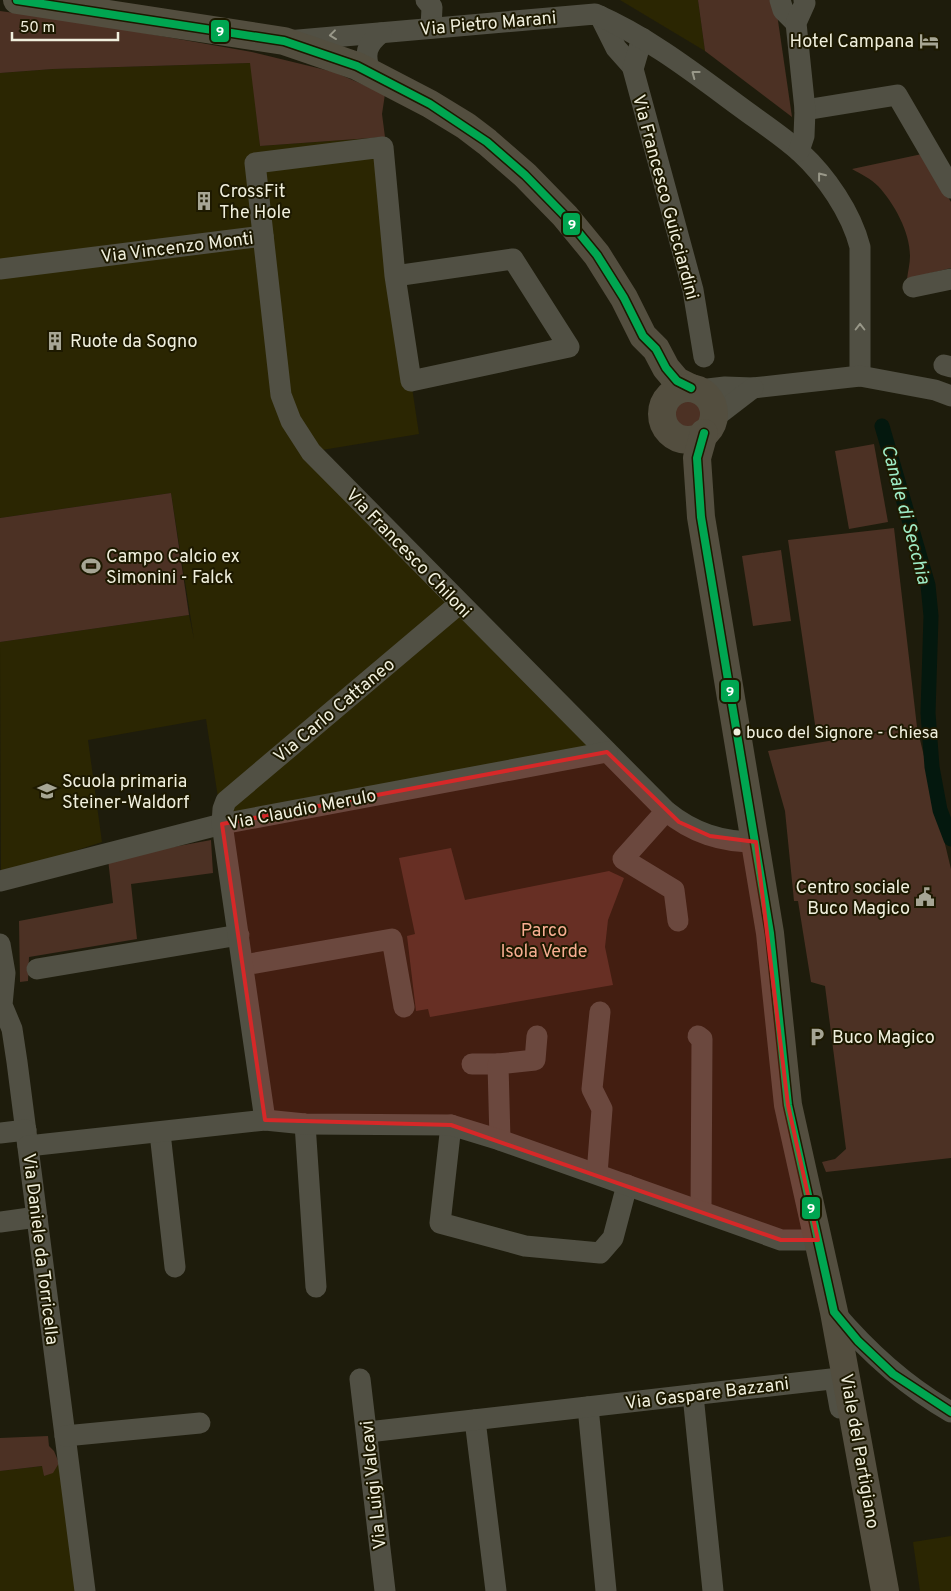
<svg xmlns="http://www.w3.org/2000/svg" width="951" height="1591" font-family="Overpass,sans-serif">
  <rect width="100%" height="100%" fill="#1e1c0c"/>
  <g fill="#2b2602">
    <path d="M620 0H698L705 51Z"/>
    <path d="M251 63 260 146 385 137 411 381 419 434 316 451 607 752 222 824 206 719 88 740 102 842 1 875 0 642 189 615 194 639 171 493 0 518V73L53 69Z"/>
    <path d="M59 1463 76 1591H0V1471L43 1466 44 1476Z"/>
    <path d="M951 1536V1591H920L913 1542Z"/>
  </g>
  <g fill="#4c3124">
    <path d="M698 0H775L792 117 705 51Z"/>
    <path d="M0 11 82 22 252 52 334 72 385 94 382 114 385 137 260 146 250 63 53 69 0 73Z"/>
    <path d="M922 154 951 202V268L907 279C908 271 910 263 910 256 910 232 894 203 878 186 871 179 861 174 852 169Z"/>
    <circle cx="688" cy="414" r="17"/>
    <path d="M874 444 888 522 849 529 835 451Z"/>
    <path d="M171 493 189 615 0 642V518Z"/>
    <path d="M894 528 917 727 951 869V1158L826 1172 822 1162 835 1159 846 1149 825 986 811 982 798 901H794L785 811 768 751 901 729 817 738 788 540Z"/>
    <path d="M781 550 791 621 753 626 742 556Z"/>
    <path d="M211 840 213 873 131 884 137 939 29 957 28 981 20 982 19 921 113 903 108 859Z"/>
    <path d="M451 848 465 900 609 871 624 878 608 920 605 947 613 985 430 1017 428 1009 416 1011 407 936 415 934 399 858Z"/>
    <path d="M48 1436 49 1446 54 1451 59 1463 53 1473 44 1476 42 1466 0 1471V1438Z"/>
  </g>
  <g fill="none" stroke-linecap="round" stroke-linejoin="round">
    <path stroke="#04180e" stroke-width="15" d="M882 426 928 585 931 616 928 713 932 767 940 810 951 839"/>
    <g stroke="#515044" stroke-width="21">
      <path d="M426 0 432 7 431 28"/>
      <path d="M780 0 783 10 796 23"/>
      <path d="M600 16 616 48 632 66"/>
      <path d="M642 38 633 69 693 290 704 357"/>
      <path d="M287 41 595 14C648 37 693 72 739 106 759 121 781 135 800 152 826 176 851 212 860 247V376"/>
      <path d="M370 72C364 54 366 45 381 33"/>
      <path d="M805 110 897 95 951 188"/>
      <path d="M799 151 804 136 805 110 796 23 805 3 804 0"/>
      <path d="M0 269 263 236"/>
      <path d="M395 276 411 381 569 347 513 259 395 276 383 147 255 163 281 395 291 421 311 452 666 811C693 833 721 842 756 842"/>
      <path d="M913 287 951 279"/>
      <path d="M944 365 951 367"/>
      <path d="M699 390 725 387 753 388 860 376 935 390 951 396"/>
      <path d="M714 418 753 388"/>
      <path d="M666 811 623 859 674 890 678 921"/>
      <path d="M0 881 222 824 607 752"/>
      <path d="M0 944 5 973 2 1005 12 1029 17 1062 85 1591"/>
      <path d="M244 965 392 939 404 1007"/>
      <path d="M37 969 239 935"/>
      <path d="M698 1036 702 1039 701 1211"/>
      <path d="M472 1064H498"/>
      <path d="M265 1120 222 824 223 809 226 801 459 604"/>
      <path d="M305 1124 316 1287"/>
      <path d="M451 1125 440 1223 525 1246 600 1253 613 1238 627 1185"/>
      <path d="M0 1133 26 1130"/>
      <path d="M160 1133 175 1267"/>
      <path d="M500 1140 498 1064 535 1060 537 1036"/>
      <path d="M28 1146 265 1120 305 1124 451 1125 500 1140 781 1240H818"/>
      <path d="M597 1174 602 1109 592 1089 600 1012"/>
      <path d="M0 1222 37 1217"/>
      <path d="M834 1312C868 1352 905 1386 951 1412"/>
      <path d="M360 1379 385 1591"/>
      <path d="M693 1395 713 1591"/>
      <path d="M588 1407 606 1591"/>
      <path d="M475 1420 496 1591"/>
      <path d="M368 1432 831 1379 836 1386 840 1408"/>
      <path d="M65 1436 200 1423"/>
    </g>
    <g stroke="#534e3f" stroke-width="28">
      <path d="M17 0 284 41 357 66 430 104 466 126 487 142 525 175 565 216 597 255 624 298 643 336 656 349 666 368 677 381 691 388"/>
      <circle cx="688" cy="414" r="26"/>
      <path d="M704 433 697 458 701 517 770 933 788 1105 834 1312 885 1591"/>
    </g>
    <g stroke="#1d1900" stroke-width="11">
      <g id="bus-1">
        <path d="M17 0 284 41 357 66 430 104 487 142 525 175 565 216 597 255 624 298 643 336 656 349 666 368 677 381 691 388"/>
        <path d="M704 433 697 458 701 517 770 933 788 1105 834 1312 858 1341 893 1374 951 1412"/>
      </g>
    </g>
    <use href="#bus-1" stroke="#00a651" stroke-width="8"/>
  </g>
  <defs><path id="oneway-chevron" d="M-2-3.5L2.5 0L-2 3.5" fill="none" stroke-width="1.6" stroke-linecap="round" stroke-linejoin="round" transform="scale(1.25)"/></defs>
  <g stroke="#999889">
    <use href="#oneway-chevron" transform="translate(333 35) rotate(173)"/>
    <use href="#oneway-chevron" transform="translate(695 74) rotate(-143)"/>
    <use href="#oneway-chevron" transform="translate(821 176) rotate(-128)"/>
    <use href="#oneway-chevron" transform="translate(860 327) rotate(-90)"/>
  </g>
  <path fill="#d62828" fill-opacity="0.2" stroke="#d62828" stroke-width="4" stroke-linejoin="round" d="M607 752 679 822 710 836 756 842 788 1105 818 1240H781L451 1125 265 1120 222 824Z"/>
  <defs>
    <g id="hotel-bare" transform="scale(1.5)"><path d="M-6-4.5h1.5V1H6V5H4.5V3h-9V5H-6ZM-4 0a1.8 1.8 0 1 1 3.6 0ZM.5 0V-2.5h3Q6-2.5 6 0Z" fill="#a6a594" stroke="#1d1900" stroke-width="2.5" paint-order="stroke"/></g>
    <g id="building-bare" transform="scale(1.5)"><path d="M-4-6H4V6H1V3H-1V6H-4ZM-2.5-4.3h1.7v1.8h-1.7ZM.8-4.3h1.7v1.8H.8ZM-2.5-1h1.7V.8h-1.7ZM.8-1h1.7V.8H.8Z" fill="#a6a594" stroke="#1d1900" stroke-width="2.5" paint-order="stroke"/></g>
    <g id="stadium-bare" transform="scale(1.5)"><path d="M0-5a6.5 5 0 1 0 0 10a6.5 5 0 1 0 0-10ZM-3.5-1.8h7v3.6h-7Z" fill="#a6a594" stroke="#1d1900" stroke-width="2.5" paint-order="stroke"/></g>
    <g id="school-bare" transform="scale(1.5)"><path d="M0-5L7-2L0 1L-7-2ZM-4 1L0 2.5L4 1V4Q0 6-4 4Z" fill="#a6a594" stroke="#1d1900" stroke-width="2.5" paint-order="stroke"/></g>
    <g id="civic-bare" transform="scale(1.5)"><path d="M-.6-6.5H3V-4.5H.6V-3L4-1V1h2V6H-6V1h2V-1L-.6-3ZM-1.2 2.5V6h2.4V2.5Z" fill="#a6a594" stroke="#1d1900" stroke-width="2.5" paint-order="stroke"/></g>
    <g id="parking-bare" transform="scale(1.5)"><path d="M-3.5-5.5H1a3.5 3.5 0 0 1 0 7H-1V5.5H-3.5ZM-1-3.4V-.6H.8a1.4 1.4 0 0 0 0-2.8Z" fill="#a6a594" stroke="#1d1900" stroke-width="2.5" paint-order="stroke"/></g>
  </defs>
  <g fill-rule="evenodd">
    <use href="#hotel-bare" x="929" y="41"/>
    <use href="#building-bare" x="204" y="201"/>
    <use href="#building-bare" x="55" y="341"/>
    <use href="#stadium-bare" x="91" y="566"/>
    <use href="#school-bare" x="47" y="791"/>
    <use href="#civic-bare" x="925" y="897"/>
    <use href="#parking-bare" x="817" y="1037"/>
  </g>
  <circle fill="#f0efdd" stroke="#1d1900" stroke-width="2" cx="737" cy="732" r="4.5"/>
  <g text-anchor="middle" stroke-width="4" stroke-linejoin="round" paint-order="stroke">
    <g font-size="17" fill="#f0efdd" stroke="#1d1900" text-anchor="start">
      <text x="746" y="738">buco del Signore - Chiesa</text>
    </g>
    <g font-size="18" fill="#f0efdd" stroke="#1d1900">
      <text transform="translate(488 23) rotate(-5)" y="6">Via Pietro Marani</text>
      <text transform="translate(666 197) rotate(75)" y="6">Via Francesco Guicciardini</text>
      <text transform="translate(177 247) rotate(-7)" y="6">Via Vincenzo Monti</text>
      <text transform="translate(409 553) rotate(46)" y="6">Via Francesco Chiloni</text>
      <text transform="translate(334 710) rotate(-40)" y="6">Via Carlo Cattaneo</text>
      <text transform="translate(302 809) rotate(-11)" y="6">Via Claudio Merulo</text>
      <text transform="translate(41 1249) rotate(83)" y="6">Via Daniele da Torricella</text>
      <text transform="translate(707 1393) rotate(-7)" y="6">Via Gaspare Bazzani</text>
      <text transform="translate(860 1451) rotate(80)" y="6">Viale del Partigiano</text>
      <text transform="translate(373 1485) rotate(-96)" y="6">Via Luigi Valcavi</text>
    </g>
    <g font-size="18" fill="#f0efdd" stroke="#1d1900" text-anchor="start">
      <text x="914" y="47" text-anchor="end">Hotel Campana</text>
      <text x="219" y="197">CrossFit<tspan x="219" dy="21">The Hole</tspan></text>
      <text x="70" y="347">Ruote da Sogno</text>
      <text x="106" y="562">Campo Calcio ex<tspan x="106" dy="21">Simonini - Falck</tspan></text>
      <text x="62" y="787">Scuola primaria<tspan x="62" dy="21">Steiner-Waldorf</tspan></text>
      <text x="910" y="893" text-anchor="end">Centro sociale<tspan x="910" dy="21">Buco Magico</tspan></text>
      <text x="832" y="1043">Buco Magico</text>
    </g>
    <g font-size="18" fill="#f7ae92" stroke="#1d1900">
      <text x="544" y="936">Parco<tspan x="544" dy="21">Isola Verde</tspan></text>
    </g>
    <g font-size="19" font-style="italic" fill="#9eecc6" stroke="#1d1900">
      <text transform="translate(907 514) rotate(75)" y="7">Canale di Secchia</text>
    </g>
  </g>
  <g stroke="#1d1900" stroke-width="2">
    <rect x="210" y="19" width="20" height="24" rx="5" fill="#00a651"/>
    <rect x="562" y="212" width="19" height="24" rx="5" fill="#00a651"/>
    <rect x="720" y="679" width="20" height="24" rx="5" fill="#00a651"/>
    <rect x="801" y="1196" width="20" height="24" rx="5" fill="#00a651"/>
  </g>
  <g font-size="14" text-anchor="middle" font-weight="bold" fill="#fff">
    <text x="220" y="36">9</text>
    <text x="572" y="229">9</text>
    <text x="730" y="696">9</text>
    <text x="811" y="1213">9</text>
  </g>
  <path d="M12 32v8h106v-8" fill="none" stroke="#f0efdd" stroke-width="2.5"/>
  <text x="20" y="32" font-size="15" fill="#f0efdd" stroke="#1d1900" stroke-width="4" paint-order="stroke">50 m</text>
</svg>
